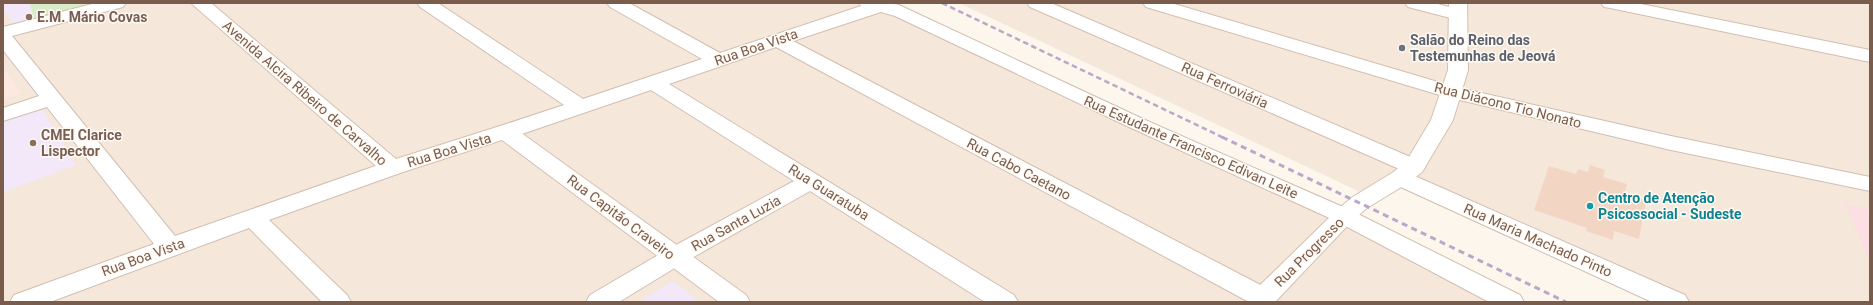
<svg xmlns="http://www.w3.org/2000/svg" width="1873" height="305" font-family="Roboto,sans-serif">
  <rect width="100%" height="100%" fill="#fdf6ec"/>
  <g fill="#f5e8da">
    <path d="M3 3H868L1511 302H3Z"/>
    <path d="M959 3H1870V302H1676L1400 178 1359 203 1360 192Z"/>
  </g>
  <path fill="#fde8e0" d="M3 67 21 93 3 99Z"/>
  <g fill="#f3e8fa">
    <path d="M3 3H103L15 26 3 9Z"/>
    <path d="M41 108 76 165 3 192V121Z"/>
    <path d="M673 281 699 302H639Z"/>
  </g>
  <path fill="#fbdfe3" d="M1845 204 1870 209V262Z"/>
  <path fill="#d8ecc9" d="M30 3H103L34 21Z"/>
  <path fill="#f3d5c3" d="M1590 165 1605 170 1603 177 1627 184 1625 194 1646 201 1639 239 1614 231 1613 240 1586 231 1587 228 1534 210 1549 166 1576 174 1578 169 1588 172Z"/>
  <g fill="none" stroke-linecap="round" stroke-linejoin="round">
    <g stroke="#d1beb0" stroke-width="2">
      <g id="street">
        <path d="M96 3H126L123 7 12 36 175 236 384 163 392 161 400 163 403 168 400 173 269 220 347 295 351 302H322L249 228 50 302H10L14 295 154 244 47 107 3 121V108L39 96 3 50V27Z"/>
        <path d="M417 3H438L583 99 702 59 610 7 607 3H629L720 53 861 6 859 3H890L899 5 1143 119 1352 211 1520 295 1524 302H1489L1336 221 1129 127 895 16 881 12 793 41 1272 291 1276 298 1274 302H1249L776 47 669 84 1014 295 1018 302H985L810 191 683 263 619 302H586L590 295 665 251 794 181 651 90 513 137 505 138 497 137 494 132 497 127 564 105 420 7Z"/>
        <path d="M1027 3H1051L1422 162 1425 167 1422 172 1414 174 1406 172 1030 7Z"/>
        <path d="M1143 3H1171L1455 87 1671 136 1870 177V191L1671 150 1443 96 1146 7Z"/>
        <path d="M1405 3H1434L1464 11 1467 15 1464 19 1458 20 1408 7Z"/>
        <path d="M1601 3H1636L1870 50V62L1610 8 1604 7Z"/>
        <path d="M1400 171 1408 173 1685 295 1689 302H1652L1392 183 1389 178 1392 173Z"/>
      </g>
    </g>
    <g stroke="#d6c0b0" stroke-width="2">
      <g id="secondary">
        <path d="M191 3H211L396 159 497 127 505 126 513 127 746 295 750 302H719L502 140 400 173 392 175 384 173Z"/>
        <path d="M1449 3H1467L1468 70 1453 120 1425 167 1422 172 1408 183 1367 208 1352 221 1275 302H1246L1250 295 1336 211 1351 198 1392 173 1406 162 1431 120 1448 70Z"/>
      </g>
    </g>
    <use href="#street" fill="#fff" fill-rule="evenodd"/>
    <use href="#secondary" fill="#fff" fill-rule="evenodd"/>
    <path stroke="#b9a8c9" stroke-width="2.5" stroke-dasharray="5.5 3.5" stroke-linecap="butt" d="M942 3 1224 138"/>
    <path stroke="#b9a8c9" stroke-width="3" stroke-dasharray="6 4.5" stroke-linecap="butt" d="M1222 137 1566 302"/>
  </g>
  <g fill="#8d6e63" stroke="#fffaf3" stroke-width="1.5">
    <circle cx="29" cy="17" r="4"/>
    <circle cx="33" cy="143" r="4"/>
  </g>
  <circle fill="#6b7280" stroke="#fffaf3" stroke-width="1.5" cx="1402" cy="48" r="4"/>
  <circle fill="#0f9aa8" stroke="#fffaf3" stroke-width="1.5" cx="1590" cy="206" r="4"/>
  <g text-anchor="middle" stroke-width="3" stroke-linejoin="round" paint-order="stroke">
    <g font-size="14" font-weight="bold" fill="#785e54" stroke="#fffaf3" text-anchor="start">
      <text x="37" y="22">E.M. Mário Covas</text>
      <text x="41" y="140">CMEI Clarice<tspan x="41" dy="16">Lispector</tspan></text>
    </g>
    <g font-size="14" font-weight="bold" fill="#5b616d" stroke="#fffaf3" text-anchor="start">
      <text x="1410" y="45">Salão do Reino das<tspan x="1410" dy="16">Testemunhas de Jeová</tspan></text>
    </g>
    <g font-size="14" fill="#7a5c4d" stroke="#fffaf3">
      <text transform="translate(756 47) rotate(-19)" y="5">Rua Boa Vista</text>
      <text transform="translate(1225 85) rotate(24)" y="5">Rua Ferroviária</text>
      <text transform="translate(305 93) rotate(41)" y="5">Avenida Alcira Ribeiro de Carvalho</text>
      <text transform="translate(1508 105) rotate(14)" y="5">Rua Diácono Tio Nonato</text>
      <text transform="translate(1191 147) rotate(24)" y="5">Rua Estudante Francisco Edivan Leite</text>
      <text transform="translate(449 150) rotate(-17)" y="5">Rua Boa Vista</text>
      <text transform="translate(1019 169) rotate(28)" y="5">Rua Cabo Caetano</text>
      <text transform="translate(829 192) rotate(32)" y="5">Rua Guaratuba</text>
      <text transform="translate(621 217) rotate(37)" y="5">Rua Capitão Craveiro</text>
      <text transform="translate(736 223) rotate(-29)" y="5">Rua Santa Luzia</text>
      <text transform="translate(1538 240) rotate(24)" y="5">Rua Maria Machado Pinto</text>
      <text transform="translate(1309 252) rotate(-45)" y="5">Rua Progresso</text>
      <text transform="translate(143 257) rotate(-20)" y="5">Rua Boa Vista</text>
    </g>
    <g font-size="14" font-weight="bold" fill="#0d838f" stroke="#fffaf3" text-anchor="start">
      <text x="1598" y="203">Centro de Atenção<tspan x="1598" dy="16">Psicossocial - Sudeste</tspan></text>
    </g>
  </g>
  <rect width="1873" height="305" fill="none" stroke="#7a5c4d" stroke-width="8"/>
</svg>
